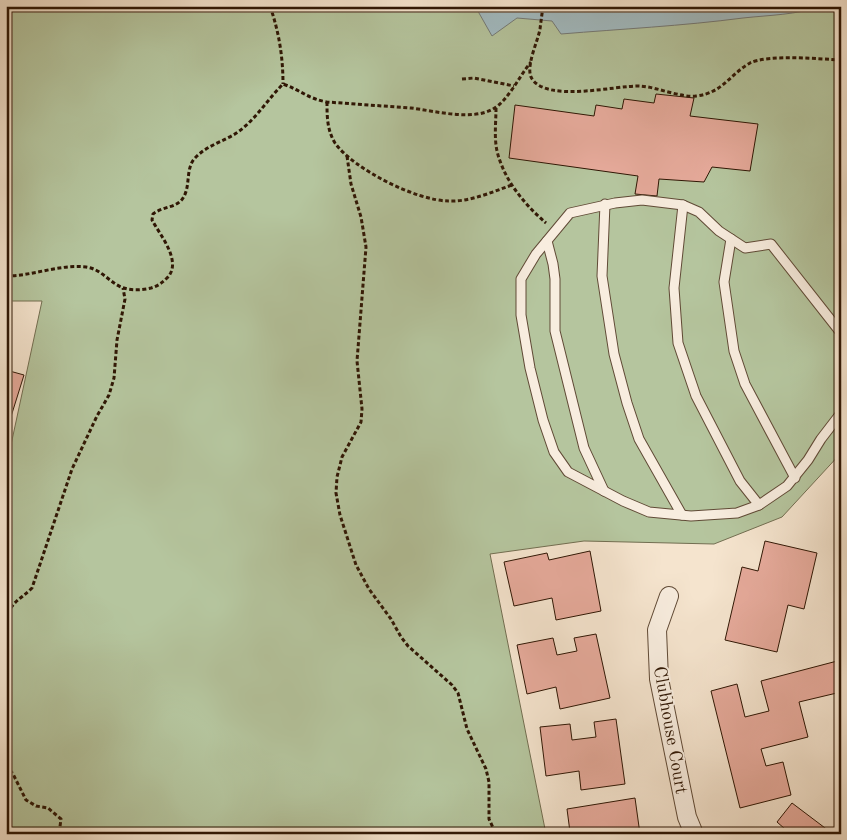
<svg xmlns="http://www.w3.org/2000/svg" width="847" height="840" font-family="'Old Standard TT',serif">
  <rect width="100%" height="100%" fill="#f5e4ce"/>
  <filter id="stains"><feTurbulence type="fractalNoise" baseFrequency=".004" numOctaves="4"/><feColorMatrix values="0 0 0 0 .2 0 0 0 0 .09 0 0 0 0 .02 0 0 0 .5 -.17"/></filter>
  <radialGradient id="worn" r=".72"><stop offset=".6" stop-color="#630" stop-opacity="0"/><stop offset="1" stop-color="#630" stop-opacity=".3"/></radialGradient>
  <path fill="#b5c59e" stroke="#726e51" d="M6 6H841V453L782 517 714 544 584 541 490 554 546 834H6V468L42 301H6Z"/>
  <path fill="#a2bcc3" stroke="#747a77" d="M475 6H822C796 15 770 15 743 18 682 26 621 29 561 34L552 21 517 18 492 36Z"/>
  <g fill="#e6aa9b" stroke="#2f1604">
    <path d="M656 94 694 98 690 116 758 124 750 171 712 167 704 182 659 179 657 196 635 194 638 176 509 158 515 105 594 116 596 105 622 109 624 99 654 103Z"/>
    <path d="M6 370 24 375 9 423H6Z"/>
    <path d="M765 541 817 553 804 609 788 605 777 652 725 640 742 567 758 571Z"/>
    <path d="M590 551 601 611 556 620 552 598 514 606 504 562 547 553 549 560Z"/>
    <path d="M596 634 610 698 560 709 556 687 527 694 517 645 553 638 557 655 577 651 574 638Z"/>
    <path d="M841 660V692L799 702 808 737 761 749 766 766 783 762 791 795 740 808 711 691 737 684 745 717 769 711 761 681Z"/>
    <path d="M616 719 625 784 581 790 579 771 546 776 540 727 570 724 572 740 596 737 594 722Z"/>
    <path d="M635 798 640 834H561L570 832 567 809Z"/>
    <path d="M792 803 833 834H781L785 829 777 822Z"/>
  </g>
  <g fill="none" stroke-linecap="round" stroke-linejoin="round">
    <g stroke="#604a36" stroke-width="11">
      <g id="service">
        <path d="M605 204 602 276 614 354 627 403 639 439 682 515"/>
        <path d="M683 205 674 288 678 343 696 396 740 481 759 505"/>
        <path d="M731 239 724 282 734 351 745 384 795 478"/>
        <path d="M547 241 553 264 555 279V331L584 448 604 491"/>
        <path d="M841 333 771 244 745 248 719 231 699 212 683 205 642 200 615 203 570 213 536 254 521 279V315L530 368 543 420 554 452 568 472 623 501 649 512 691 516 737 513 759 505 787 486 808 460 821 439 841 413"/>
      </g>
    </g>
    <g stroke="#604a36" stroke-width="20">
      <path id="minor" d="M669 596 657 630 659 679 687 817 694 834"/>
    </g>
    <g stroke="#2f1604" stroke-width="3" stroke-dasharray="4 2.5" stroke-linecap="butt">
      <path d="M270 6C279 32 283 57 283 84"/>
      <path d="M543 6C542 14 541 21 540 29 538 41 526 65 531 77 544 104 617 85 640 86 657 87 681 98 696 96 723 93 730 74 750 63 768 54 820 59 841 60"/>
      <path d="M462 79 474 78 514 86"/>
      <path d="M327 102C327 116 327 130 335 143 353 169 417 201 449 201 470 202 492 192 512 185"/>
      <path d="M496 108C496 122 494 137 497 151 504 180 524 204 546 223"/>
      <path d="M347 156 351 184 361 217 366 247 357 361 362 409 361 422 342 457 337 477 336 493 340 515 356 565 369 589 391 619 401 637 408 646 452 685 458 693 467 729 486 769 489 782V819L496 834"/>
      <path d="M6 276C33 276 59 264 86 267 101 269 108 281 121 287 130 291 143 290 151 288 158 286 162 283 167 278 183 262 160 235 152 220L153 214C163 206 177 208 183 198 191 186 185 169 195 158 207 145 225 141 238 132 256 119 268 99 283 84 300 90 309 99 327 102 355 104 383 106 411 108 435 111 472 121 493 109 508 101 520 75 531 62"/>
      <path d="M6 620C10 602 20 600 32 588L72 469 97 416 109 395 114 378 117 340 125 299 123 288"/>
      <path d="M6 765 13 774 26 800 36 806 48 808 61 819 59 834"/>
    </g>
    <use href="#service" stroke="#f8eddf" stroke-width="9"/>
    <use href="#minor" stroke="#f8eddf" stroke-width="18"/>
  </g>
  <g text-anchor="middle" stroke-width="4" stroke-linejoin="round" paint-order="stroke">
    <g font-size="18" fill="#2f1604" stroke="#f8eddf">
      <text transform="translate(671 730) rotate(80)" y="6">Clubhouse Court</text>
    </g>
  </g>
  <rect width="847" height="840" fill="none" stroke="#f5e4ce" stroke-width="25"/>
  <rect x="8" y="8" width="832" height="825" fill="none" stroke="#2f1604" stroke-width="2.5"/>
  <rect x="12" y="12" width="822" height="815" fill="none" stroke="#2f1604"/>
  <rect width="100%" height="100%" filter="url(#stains)"/>
  <rect width="100%" height="100%" fill="url(#worn)"/>
</svg>
